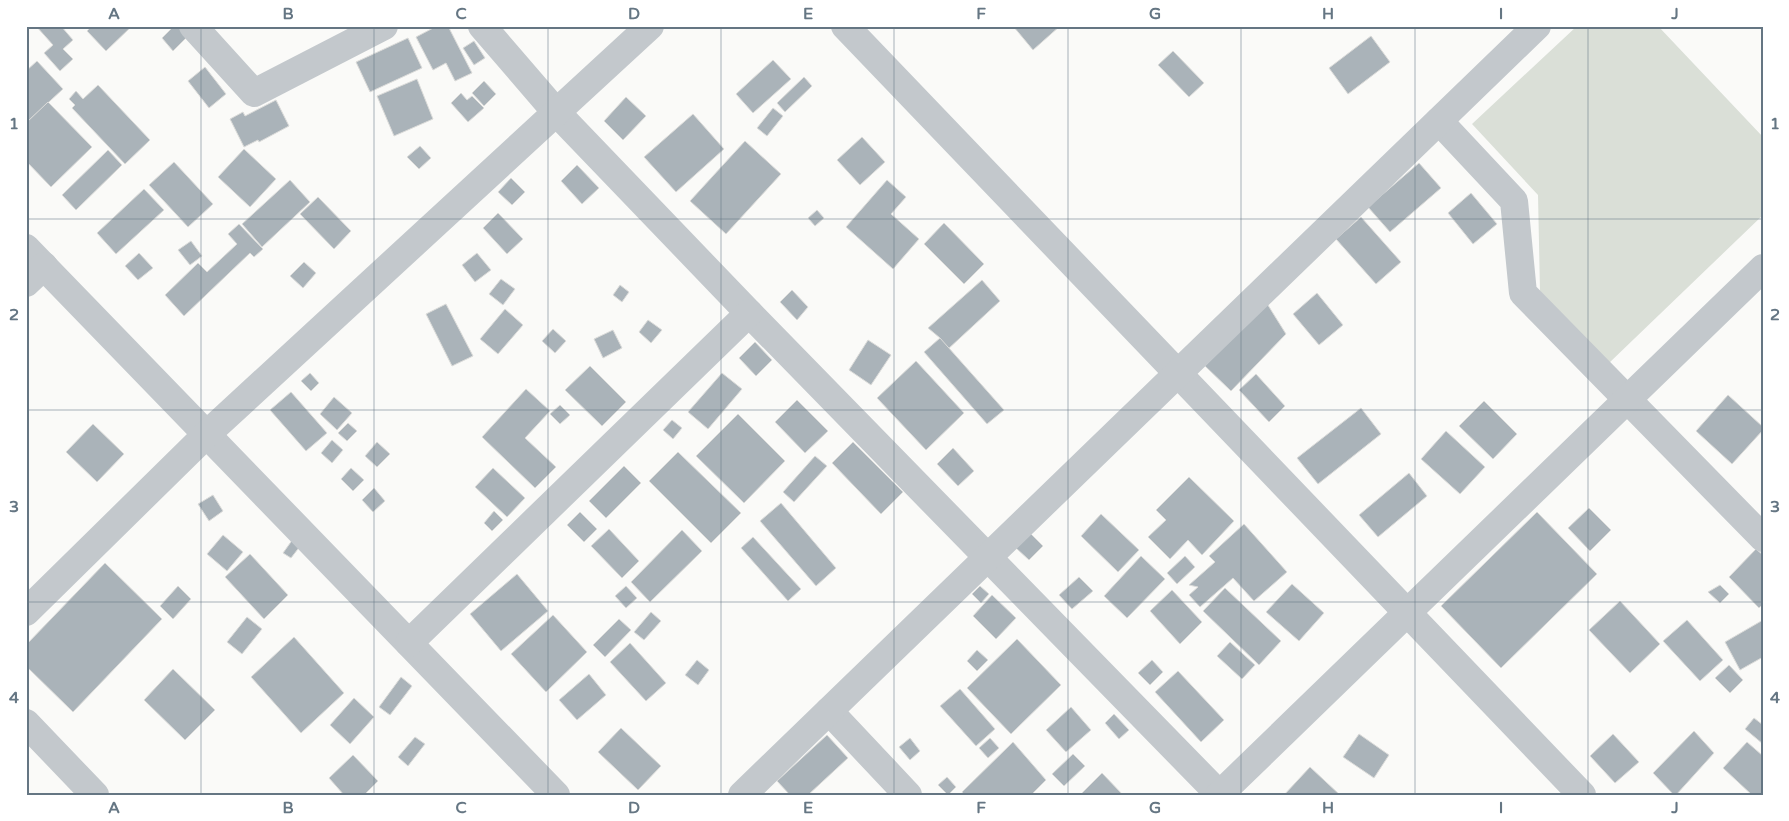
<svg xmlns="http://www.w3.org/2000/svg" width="1789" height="821" font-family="'Varela Round',sans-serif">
  <rect width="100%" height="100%" fill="#fafaf8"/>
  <path fill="#dadfd7" d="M1577 26H1658L1763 137V215L1608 364 1540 291 1538 195 1472 124Z"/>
  <g fill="#aab3b9" stroke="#dcdcda">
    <path d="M36 26H61L73 40 63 49 73 59 60 71 44 53 53 45Z"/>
    <path d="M92 26H132L106 51 87 31Z"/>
    <path d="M174 26H178L188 36 173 51 162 38Z"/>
    <path d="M437 26H448L472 73 455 81 446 63 433 70 416 37Z"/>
    <path d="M1013 26H1060L1033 50Z"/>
    <path d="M1371 36 1390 62 1348 94 1329 68Z"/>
    <path d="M408 38 422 68 370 92 356 62Z"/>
    <path d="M474 41 485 58 474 65 463 48Z"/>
    <path d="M1173 51 1204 83 1189 97 1158 65Z"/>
    <path d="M773 60 791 79 753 113 736 94Z"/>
    <path d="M37 61 63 89 26 123V71Z"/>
    <path d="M205 67 226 94 209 108 188 81Z"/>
    <path d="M804 77 812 86 785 112 777 103Z"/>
    <path d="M417 79 433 119 394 136 377 96Z"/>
    <path d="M484 81 496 94 484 106 472 93Z"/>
    <path d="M98 85 150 140 125 164 72 108 75 105 69 99 76 91 83 99Z"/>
    <path d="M461 93 467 100 472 96 484 108 468 122 451 103Z"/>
    <path d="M626 97 646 116 623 140 604 121Z"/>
    <path d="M276 100 289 126 259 142 258 140 244 147 230 119 243 112 245 116Z"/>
    <path d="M48 102 92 147 51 187 26 161V123Z"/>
    <path d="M773 108 783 116 767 136 757 128Z"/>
    <path d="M693 114 724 149 676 192 644 157Z"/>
    <path d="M862 137 885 162 860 185 837 160Z"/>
    <path d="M745 141 781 174 726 234 690 201Z"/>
    <path d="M420 146 431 158 419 169 407 157Z"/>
    <path d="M244 149 276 179 250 207 218 177Z"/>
    <path d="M108 150 122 165 76 210 62 195Z"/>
    <path d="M174 162 213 204 188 227 149 185Z"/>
    <path d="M1419 163 1441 188 1390 232 1368 207Z"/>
    <path d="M577 165 599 188 582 204 561 181Z"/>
    <path d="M511 178 525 192 512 205 498 192Z"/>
    <path d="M290 180 310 202 262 247 242 224Z"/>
    <path d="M887 180 906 197 891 214 919 239 893 269 846 227Z"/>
    <path d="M144 189 164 210 116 254 97 233Z"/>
    <path d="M1471 193 1497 224 1473 244 1448 213Z"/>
    <path d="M318 197 351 231 334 249 300 214Z"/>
    <path d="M817 210 824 218 815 226 808 218Z"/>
    <path d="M498 213 523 239 507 254 483 228Z"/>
    <path d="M1361 217 1401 262 1376 284 1336 239Z"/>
    <path d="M944 223 984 264 964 284 924 244Z"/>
    <path d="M239 224 263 249 254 257 250 253 184 316 165 295 198 263 207 272 237 244 228 234Z"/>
    <path d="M191 241 202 256 190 265 178 250Z"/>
    <path d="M139 253 153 268 138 280 125 266Z"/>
    <path d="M477 253 491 270 475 282 462 265Z"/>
    <path d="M304 262 316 273 303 288 290 276Z"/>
    <path d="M501 279 515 289 503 305 489 294Z"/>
    <path d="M982 280 1000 301 947 350 940 338 928 328Z"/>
    <path d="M620 285 629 292 622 302 613 295Z"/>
    <path d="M792 290 808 307 797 320 780 302Z"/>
    <path d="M1317 293 1343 325 1319 345 1293 314Z"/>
    <path d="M1266 302 1286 334 1231 391 1205 366Z"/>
    <path d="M446 304 473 356 452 366 426 314Z"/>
    <path d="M505 309 523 325 498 354 480 339Z"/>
    <path d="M648 320 662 330 651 343 639 332Z"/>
    <path d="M553 329 566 341 555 353 542 341Z"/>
    <path d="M613 330 622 348 603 358 594 339Z"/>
    <path d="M940 338 1004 410 987 424 924 352Z"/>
    <path d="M868 340 891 355 871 385 849 370Z"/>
    <path d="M755 342 772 360 756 376 739 358Z"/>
    <path d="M916 361 964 413 926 450 877 398Z"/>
    <path d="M590 366 626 402 602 426 565 390Z"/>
    <path d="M310 373 319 383 311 391 301 381Z"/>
    <path d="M722 373 742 389 708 429 688 412Z"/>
    <path d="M1256 374 1285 406 1269 422 1239 390Z"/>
    <path d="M526 389 550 411 525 438 556 467 535 488 482 437Z"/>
    <path d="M291 392 327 433 306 451 270 410Z"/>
    <path d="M1728 395 1763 427V430L1732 464 1696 431Z"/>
    <path d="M334 397 352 413 337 430 320 414Z"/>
    <path d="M797 400 828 431 805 453 775 422Z"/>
    <path d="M1484 401 1517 434 1493 459 1459 426Z"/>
    <path d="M560 405 570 415 560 424 550 414Z"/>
    <path d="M1361 408 1381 434 1318 484 1297 458Z"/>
    <path d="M738 414 785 461 744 503 696 456Z"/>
    <path d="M672 420 682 428 673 439 663 430Z"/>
    <path d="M348 423 357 431 347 441 338 433Z"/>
    <path d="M93 424 124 454 97 482 66 452Z"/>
    <path d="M1446 431 1485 467 1460 494 1421 459Z"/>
    <path d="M332 440 343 450 332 463 321 453Z"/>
    <path d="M377 442 390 454 377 467 365 456Z"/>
    <path d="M853 442 903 492 881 514 832 463Z"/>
    <path d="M953 448 974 471 958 486 937 464Z"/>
    <path d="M678 452 741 513 711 543 649 481Z"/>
    <path d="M815 456 827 466 794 502 783 492Z"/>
    <path d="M624 466 641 483 606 518 589 501Z"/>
    <path d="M351 468 364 480 353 491 341 479Z"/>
    <path d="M493 468 525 498 507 517 475 487Z"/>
    <path d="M1409 473 1427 496 1378 537 1359 515Z"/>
    <path d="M1189 477 1234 521 1202 555 1188 540 1170 559 1148 537 1166 520 1156 510Z"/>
    <path d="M374 488 385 501 373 512 362 500Z"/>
    <path d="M213 495 223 511 209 521 198 504Z"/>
    <path d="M781 503 836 568 816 586 760 521Z"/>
    <path d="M1589 508 1611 530 1590 551 1568 528Z"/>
    <path d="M494 511 503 520 492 531 484 523Z"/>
    <path d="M580 512 597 529 584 542 567 525Z"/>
    <path d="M1537 512 1597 574 1501 668 1441 606Z"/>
    <path d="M1101 514 1139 550 1118 572 1081 536Z"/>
    <path d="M1244 524 1287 572 1254 601 1233 578 1200 607 1189 595 1198 587 1189 585 1215 562 1209 556Z"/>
    <path d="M609 529 639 561 622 578 591 546Z"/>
    <path d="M682 530 702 551 650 602 631 582Z"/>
    <path d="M1030 533 1043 546 1029 560 1016 548Z"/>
    <path d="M223 535 243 552 227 571 207 554Z"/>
    <path d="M753 537 801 589 788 601 741 548Z"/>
    <path d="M293 539 301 545 291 558 283 553Z"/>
    <path d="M1756 549 1763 555V604L1759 608 1729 577Z"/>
    <path d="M250 554 288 595 264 619 225 577Z"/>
    <path d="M1141 556 1165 579 1127 618 1104 596Z"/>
    <path d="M1185 556 1195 567 1177 584 1167 573Z"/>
    <path d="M105 563 162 619 73 712 26 666V645Z"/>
    <path d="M517 574 548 611 501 651 470 614Z"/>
    <path d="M1079 577 1093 591 1072 609 1059 595Z"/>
    <path d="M1292 584 1324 613 1299 641 1266 612Z"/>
    <path d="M1720 585 1729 594 1720 603 1708 592Z"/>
    <path d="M178 586 191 599 173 619 160 606Z"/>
    <path d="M626 586 637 598 626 608 615 596Z"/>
    <path d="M980 586 989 594 981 603 972 594Z"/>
    <path d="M1225 588 1281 641 1259 665 1203 611Z"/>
    <path d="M1172 590 1202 622 1180 644 1150 611Z"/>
    <path d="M992 595 1016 618 996 639 973 616Z"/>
    <path d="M1620 601 1660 644 1630 673 1589 630Z"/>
    <path d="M651 612 661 621 644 640 634 632Z"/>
    <path d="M553 615 587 652 546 692 511 654Z"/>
    <path d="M247 617 262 629 242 654 227 642Z"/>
    <path d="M619 619 631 630 605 657 593 645Z"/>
    <path d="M1687 620 1723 660 1700 681 1663 641Z"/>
    <path d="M1763 620V657L1740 670 1725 642Z"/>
    <path d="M294 637 344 693 301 733 251 677Z"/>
    <path d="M1017 639 1061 685 1011 734 967 688Z"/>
    <path d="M1230 642 1255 665 1242 679 1217 656Z"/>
    <path d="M630 643 666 683 646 701 610 662Z"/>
    <path d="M977 650 988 660 977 671 967 661Z"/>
    <path d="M697 660 709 670 698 685 685 675Z"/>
    <path d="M1152 660 1163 672 1150 685 1138 673Z"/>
    <path d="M1729 665 1743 680 1730 693 1715 678Z"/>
    <path d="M173 669 215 710 185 740 144 700Z"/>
    <path d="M1178 671 1224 720 1201 742 1155 692Z"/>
    <path d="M589 674 606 695 577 720 559 700Z"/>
    <path d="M401 677 412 686 390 715 379 707Z"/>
    <path d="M960 689 995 729 976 746 940 706Z"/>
    <path d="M354 698 374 717 350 744 330 725Z"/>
    <path d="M1071 707 1091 730 1066 752 1046 730Z"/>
    <path d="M1114 714 1129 730 1119 739 1105 723Z"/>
    <path d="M1754 718 1763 725V744L1745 729Z"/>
    <path d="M621 728 661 766 638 790 598 752Z"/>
    <path d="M1694 731 1714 753 1676 795H1674L1653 773Z"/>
    <path d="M1359 734 1389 755 1374 778 1343 757Z"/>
    <path d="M1613 734 1639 762 1615 783 1590 756Z"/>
    <path d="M827 735 848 758 808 795H790L777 781Z"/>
    <path d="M415 737 425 744 408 766 398 757Z"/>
    <path d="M910 738 920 751 910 760 899 747Z"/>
    <path d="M990 738 999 748 988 758 979 748Z"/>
    <path d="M1013 742 1046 780 1031 795H964L962 792Z"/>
    <path d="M1747 742 1763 756V795H1752L1723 768Z"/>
    <path d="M1073 754 1085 766 1064 786 1052 774Z"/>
    <path d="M353 755 378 781 364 795H344L329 778Z"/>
    <path d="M1310 767 1340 795H1284Z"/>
    <path d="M1102 773 1123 795H1080Z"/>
    <path d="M947 777 956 787 948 795 938 785Z"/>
  </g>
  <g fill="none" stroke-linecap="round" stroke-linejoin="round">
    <g stroke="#c3c8cc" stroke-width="28">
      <path d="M193 26 254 93 384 26"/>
      <path d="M482 26 556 112 749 313 1219 794"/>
      <path d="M845 26 1582 795"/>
      <path d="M1439 121 1514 201 1523 293 1763 538"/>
      <path d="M26 248 556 795"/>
      <path d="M26 283 44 266"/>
      <path d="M26 612 207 434 650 26"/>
      <path d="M409 643 749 313"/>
      <path d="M829 711 908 795"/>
      <path d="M26 723 95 795"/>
      <path d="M742 795 1537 26"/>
      <path d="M1219 795 1763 268"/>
    </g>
  </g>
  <path fill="none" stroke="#657683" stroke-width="1" stroke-opacity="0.55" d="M201 26V795M374 26V795M548 26V795M721 26V795M894 26V795M1068 26V795M1241 26V795M1415 26V795M1588 26V795M26 219H1763M26 410H1763M26 602H1763"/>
  <rect width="1789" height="821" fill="none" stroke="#ffffff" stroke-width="55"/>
  <rect x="28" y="28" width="1734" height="766" fill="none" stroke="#657683" stroke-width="2"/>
  <g font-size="16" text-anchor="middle" font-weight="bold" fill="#657683">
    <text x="114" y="19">A</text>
    <text x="288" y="19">B</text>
    <text x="461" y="19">C</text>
    <text x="634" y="19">D</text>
    <text x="808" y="19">E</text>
    <text x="981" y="19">F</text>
    <text x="1155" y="19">G</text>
    <text x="1328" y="19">H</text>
    <text x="1501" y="19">I</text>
    <text x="1675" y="19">J</text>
    <text x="14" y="129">1</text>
    <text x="1775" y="129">1</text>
    <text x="14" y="320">2</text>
    <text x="1775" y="320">2</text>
    <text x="14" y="512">3</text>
    <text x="1775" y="512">3</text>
    <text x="14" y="703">4</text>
    <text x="1775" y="703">4</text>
    <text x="114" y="813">A</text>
    <text x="288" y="813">B</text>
    <text x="461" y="813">C</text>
    <text x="634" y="813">D</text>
    <text x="808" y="813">E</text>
    <text x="981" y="813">F</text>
    <text x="1155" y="813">G</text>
    <text x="1328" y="813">H</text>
    <text x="1501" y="813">I</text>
    <text x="1675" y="813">J</text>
  </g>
</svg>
